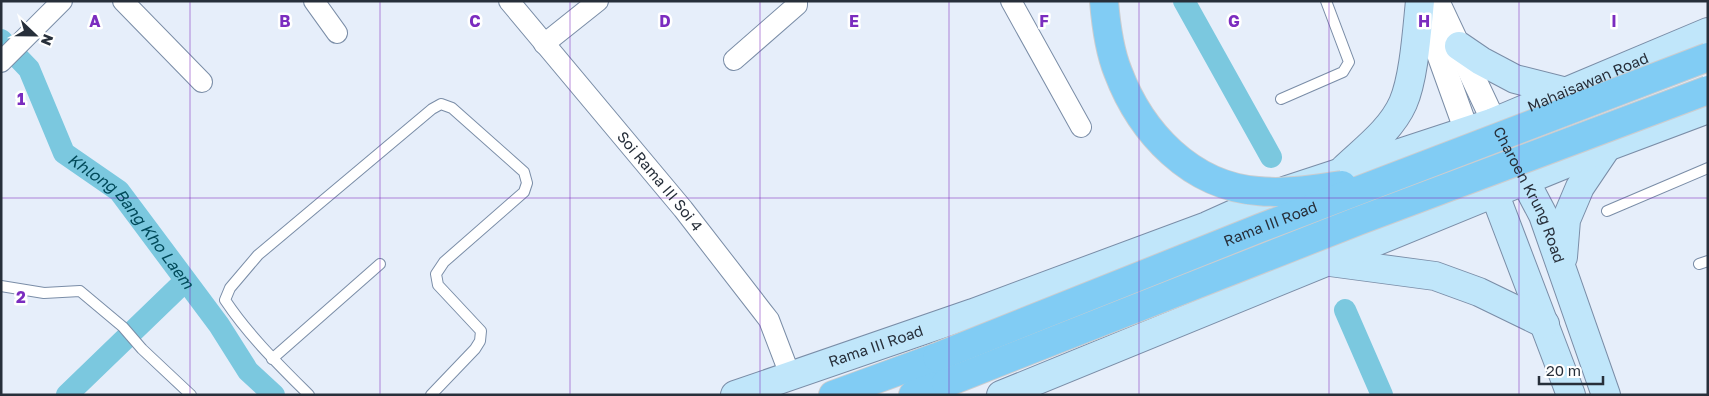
<svg xmlns="http://www.w3.org/2000/svg" width="1709" height="396" font-family="'Golos Text',sans-serif">
  <rect width="100%" height="100%" fill="#e6eefa"/>
  <g fill="none" stroke-linecap="round" stroke-linejoin="round">
    <g stroke="#7bc8df" stroke-width="22">
      <path d="M1184 1 1271 157"/>
      <path id="s1" d="M1 40 29 69 64 153 119 191 219 325 248 371 274 395"/>
      <path d="M1345 310 1382 395"/>
      <path d="M67 395 185 281"/>
    </g>
    <g stroke="#7a8da7" stroke-width="12">
      <g id="service">
        <path d="M1281 99 1343 72 1349 62 1326 1"/>
        <path d="M1607 211 1708 168"/>
        <path d="M1699 264 1708 261"/>
        <path d="M1 286 44 293 80 291 123 327 142 349 191 395"/>
        <path d="M272 359 380 264"/>
        <path d="M309 395C279 365 249 336 225 300L230 288 258 255 432 109 441 104 452 108 524 172 527 183 524 192 444 262 436 274 438 285 481 331 480 341 475 349 431 395"/>
      </g>
    </g>
    <g stroke="#7a8da7" stroke-width="22">
      <g id="minor">
        <path d="M123 1 202 82"/>
        <path d="M314 1 337 33"/>
        <path id="s2" d="M509 1 683 209 762 311 769 320 790 375"/>
        <path d="M1011 1 1081 127"/>
        <path d="M544 44 598 1"/>
        <path d="M734 60 797 5V1"/>
        <path d="M1 62 62 1"/>
      </g>
    </g>
    <g stroke="#7a8da7" stroke-width="26">
      <g id="tertiary">
        <path d="M1423 1 1435 43 1467 132"/>
        <path d="M1437 1 1494 122"/>
      </g>
    </g>
    <g stroke="#7a8da7" stroke-width="30">
      <g id="secondary">
        <path d="M1459 46 1481 61 1515 79 1567 92"/>
        <path id="s3" d="M1494 122 1543 215 1606 395"/>
        <path d="M1467 132 1495 195 1571 395"/>
        <path d="M1344 169C1365 149 1391 130 1403 103 1414 78 1417 30 1420 1"/>
        <path d="M1563 257 1566 220 1580 187 1607 147"/>
        <path d="M1330 262 1435 276 1479 292 1545 324"/>
        <path id="s4" d="M735 395 973 313 1207 226 1287 190 1494 122 1708 32"/>
        <path d="M1001 395 1607 147 1708 109"/>
      </g>
    </g>
    <g stroke="#cbcdd0" stroke-width="30">
      <g id="primary">
        <path d="M833 395 937 357"/>
        <path d="M913 395 946 383"/>
      </g>
    </g>
    <use href="#service" stroke="#fff" stroke-width="10"/>
    <use href="#minor" stroke="#fff" stroke-width="20"/>
    <use href="#tertiary" stroke="#fff" stroke-width="24"/>
    <use href="#secondary" stroke="#c0e6fa" stroke-width="28"/>
    <use href="#primary" stroke="#81ccf4" stroke-width="28"/>
    <g stroke="#cbcdd0" stroke-width="30" stroke-linecap="butt">
      <g id="primary-bridge">
        <path d="M1104 1C1106 25 1109 50 1118 72 1141 133 1191 186 1258 191 1286 194 1314 189 1342 185"/>
        <path id="s5" d="M937 357 1260 228 1708 57"/>
        <path d="M946 383 1358 221 1708 90"/>
      </g>
    </g>
    <use href="#primary-bridge" stroke="#81ccf4" stroke-width="28"/>
  </g>
  <path fill="none" stroke="#7b2cbf" stroke-width="1" stroke-opacity="0.55" d="M190 1V395M380 1V395M570 1V395M760 1V395M949 1V395M1139 1V395M1329 1V395M1519 1V395M1 198H1708"/>
  <g text-anchor="middle" stroke-width="5" stroke-linejoin="round" paint-order="stroke">
    <g font-size="15" fill="#272f3a" stroke="#fff">
      <text dy="5" stroke="none"><textPath href="#s4" startOffset="909">Mahaisawan Road</textPath></text>
      <text dy="5" stroke="none"><textPath href="#s2" startOffset="235">Soi Rama III Soi 4</textPath></text>
      <text dy="5" stroke="none"><textPath href="#s3" startOffset="81">Charoen Krung Road</textPath></text>
      <text dy="5" stroke="none"><textPath href="#s5" startOffset="359">Rama III Road</textPath></text>
      <text dy="5" stroke="none"><textPath href="#s4" startOffset="149">Rama III Road</textPath></text>
    </g>
    <g font-size="16" font-style="italic" fill="#014a5a" stroke="#fff">
      <text dy="6" stroke="none"><textPath href="#s1" startOffset="228">Khlong Bang Kho Laem</textPath></text>
    </g>
  </g>
  <g font-size="16" text-anchor="middle" font-weight="bold" fill="#7b2cbf" stroke="#fff" stroke-width="5" stroke-linejoin="round" paint-order="stroke">
    <text x="95" y="27">A</text>
    <text x="285" y="27">B</text>
    <text x="475" y="27">C</text>
    <text x="665" y="27">D</text>
    <text x="854" y="27">E</text>
    <text x="1044" y="27">F</text>
    <text x="1234" y="27">G</text>
    <text x="1424" y="27">H</text>
    <text x="1614" y="27">I</text>
    <text x="21" y="105">1</text>
    <text x="21" y="303">2</text>
  </g>
  <rect width="1709" height="396" fill="none" stroke="#272f3a" stroke-width="5"/>
  <g transform="translate(35 35) rotate(112)" stroke="#ffffff" stroke-width="4" paint-order="stroke">
  <path d="M0-4L9 19L0 12L-9 19Z" fill="#272f3a"/>
  <text y="-8" font-size="14" font-weight="bold" text-anchor="middle" fill="#272f3a">N</text>
  </g>
  <path d="M1539 376v8h64v-8" fill="none" stroke="#272f3a" stroke-width="2.5"/>
  <text x="1546" y="376" font-size="15" fill="#272f3a" stroke="#ffffff" stroke-width="4" paint-order="stroke">20 m</text>
</svg>
